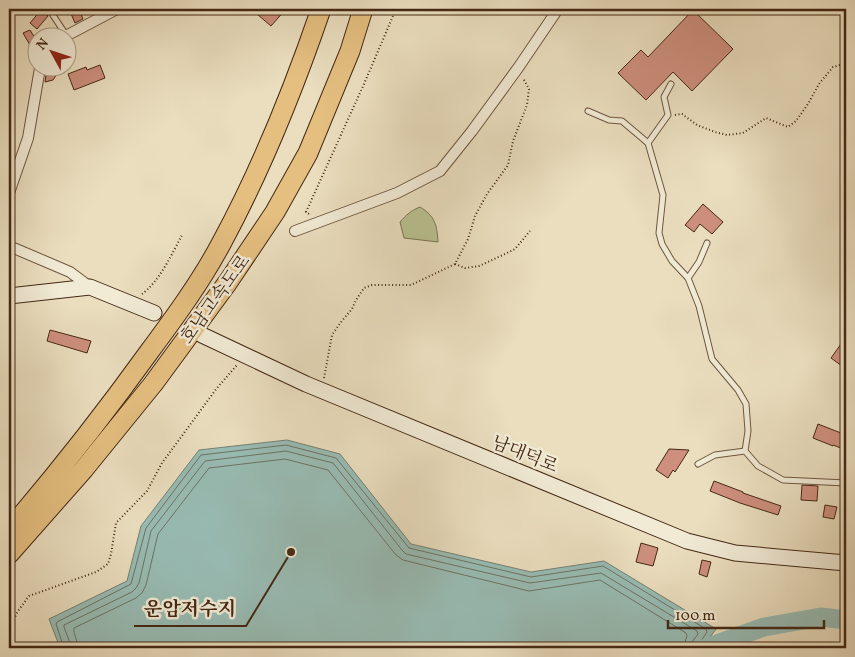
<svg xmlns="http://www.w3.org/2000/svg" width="855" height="657" font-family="Vollkorn,'Noto Serif KR',serif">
  <rect width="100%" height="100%" fill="#eadebf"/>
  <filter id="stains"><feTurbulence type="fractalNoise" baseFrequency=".004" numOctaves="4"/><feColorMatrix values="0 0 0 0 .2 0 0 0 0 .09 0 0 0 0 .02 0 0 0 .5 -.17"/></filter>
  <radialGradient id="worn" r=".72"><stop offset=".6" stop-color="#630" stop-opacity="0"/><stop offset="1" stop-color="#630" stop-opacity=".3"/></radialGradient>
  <path fill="#b8c191" stroke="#7e7452" d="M420 207C435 216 437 225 438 242L404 238 400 222C406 215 412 210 420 207Z"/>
  <path fill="#98bcb4" stroke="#768174" d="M287 440 340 454 411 544 531 572 604 561 716 629 702 648H60L49 619 127 581 141 526 199 450Z"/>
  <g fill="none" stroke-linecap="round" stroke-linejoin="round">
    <g stroke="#6e7264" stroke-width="1">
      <path d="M64 648 56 624 57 622 131 584 146 528 201 455 286 445 336 458 409 548 531 577 603 566 706 629 707 632 699 644 698 648"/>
      <path d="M71 648 70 643 64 627V625L132 592 136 588 139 583 151 531 205 461 286 451 333 463 402 550 406 554 530 583 601 573 697 631 698 634 692 642V648"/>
      <path d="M78 648C78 641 73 634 74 628L136 598 142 593 146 585 158 534 209 468 285 459 328 470 396 555 403 560 529 591 600 580 686 633 687 636 685 642 684 648"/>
    </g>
    <path stroke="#98bcb4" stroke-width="19" d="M706 648 764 627 821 617 846 620"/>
  </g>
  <g fill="#ce8f7e" stroke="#442814">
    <path d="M69 9H79L83 19 75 23Z"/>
    <path d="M251 9H286L271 26Z"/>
    <path d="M41 10 48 16 37 29 30 23Z"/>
    <path d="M693 10 733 49 692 91 673 72 646 100 618 73 641 50 648 57Z"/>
    <path d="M30 30 38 43V59L23 33Z"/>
    <path d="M100 65 105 78 74 90 68 74 86 67 87 70Z"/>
    <path d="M47 68H61L53 80 45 82Z"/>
    <path d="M703 204 723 222 712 234 700 224 694 232 685 225Z"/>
    <path d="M50 330 91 341 87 353 47 341Z"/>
    <path d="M846 337V369L831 358Z"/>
    <path d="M818 424 846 435V450L833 445V446L813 438Z"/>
    <path d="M669 449 689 450 675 472 673 470 668 478 656 470Z"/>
    <path d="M714 481 743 492V493L781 506 778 515 740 503 710 491Z"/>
    <path d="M802 485 818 486 817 501 801 500Z"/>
    <path d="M825 505 837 507 834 519 823 517Z"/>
    <path d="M641 543 658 548 653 566 636 562Z"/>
    <path d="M702 560 711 562 707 577 699 574Z"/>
  </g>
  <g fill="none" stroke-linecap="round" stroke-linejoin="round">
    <g stroke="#6e563f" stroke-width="7">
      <g id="lane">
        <path d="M49 9 66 35"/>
        <path d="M671 84 664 97 668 115 648 143 663 195 659 233 662 244 672 261 688 278"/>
        <path d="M588 111 609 120 622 121 648 143"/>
        <path d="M707 243 699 262 688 278 699 306 712 359 738 390 746 404 748 431 745 451"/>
        <path d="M698 464 715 455 745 451 758 466 783 480 846 483"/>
      </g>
    </g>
    <g stroke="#6e563f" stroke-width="12">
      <g id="street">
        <path d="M62 38 117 9"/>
        <path d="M9 193 28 138 40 68"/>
        <path d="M295 231 397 193 440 171 472 131 518 68 558 9"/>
        <path d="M9 246 70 272 90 287"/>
      </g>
    </g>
    <g stroke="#442814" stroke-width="17">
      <g id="secondary">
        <path d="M9 296 90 287 154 313"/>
        <path d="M202 335 306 384 687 541 735 553 846 563"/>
      </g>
    </g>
    <g stroke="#442814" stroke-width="21">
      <g id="highway">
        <path d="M9 530C58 473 105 413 149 352 175 317 202 280 222 242 262 168 294 88 321 9"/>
        <path d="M9 554 84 469 153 384 228 282 275 212 308 153 350 51 363 9"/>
      </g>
    </g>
    <g stroke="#442814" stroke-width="2" stroke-dasharray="1 2.5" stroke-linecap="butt">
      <path d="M675 115 682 114 697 125 715 132 727 135 743 133 766 118 788 127 796 121 808 104 819 84 833 67 846 63"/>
      <path d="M309 214 306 212 364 84 396 9"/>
      <path d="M455 264 465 268 479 266 505 254 515 249 530 231"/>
      <path d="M142 294C159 282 172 254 182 235"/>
      <path d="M324 378 332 335 341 322 352 309 356 300 364 288 372 285H411L455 264 468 239 475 216 487 194 508 165 513 141 527 105 529 89 523 78"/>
      <path d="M9 629 18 611 29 596 96 572 108 564 111 554 116 523 147 491 162 463 217 388 237 365"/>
    </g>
    <use href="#lane" stroke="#f1ead5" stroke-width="5"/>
    <use href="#street" stroke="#f1ead5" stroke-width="10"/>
    <use href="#secondary" stroke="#f1ead5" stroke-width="15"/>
    <use href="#highway" stroke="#e5bf80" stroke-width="19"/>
  </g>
  <g text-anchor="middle" stroke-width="5" stroke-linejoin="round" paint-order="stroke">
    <g font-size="18" fill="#442814" stroke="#f1ead5">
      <text transform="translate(215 299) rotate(-54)" y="6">호남고속도로</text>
      <text transform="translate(525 454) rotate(22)" y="6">남대덕로</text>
    </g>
  </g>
  <path fill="none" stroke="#442814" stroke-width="2" d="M291 552L246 626H134"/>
  <circle fill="#442814" stroke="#f1ead5" stroke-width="2" cx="291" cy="552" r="5"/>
  <g font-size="19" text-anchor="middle" font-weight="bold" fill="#442814" stroke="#f1ead5" stroke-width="5" stroke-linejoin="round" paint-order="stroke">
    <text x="190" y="615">운암저수지</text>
  </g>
  <rect width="855" height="657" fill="none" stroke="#eadebf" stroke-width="30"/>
  <rect x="10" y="10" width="835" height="637" fill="none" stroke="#442814" stroke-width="2.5"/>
  <rect x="15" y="15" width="825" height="627" fill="none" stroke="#442814"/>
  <g transform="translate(52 52) rotate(310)"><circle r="24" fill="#f1ead5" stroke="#ac9c88"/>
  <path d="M0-4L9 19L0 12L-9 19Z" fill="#8f2418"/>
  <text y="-8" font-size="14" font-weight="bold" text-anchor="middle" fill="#442814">N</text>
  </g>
  <path d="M668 620v8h156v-8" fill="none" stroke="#442814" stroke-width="2.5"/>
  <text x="675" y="620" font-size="15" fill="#442814" stroke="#f1ead5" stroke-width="4" paint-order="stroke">100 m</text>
  <rect width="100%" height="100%" filter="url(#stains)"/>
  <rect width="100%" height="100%" fill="url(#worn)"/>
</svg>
